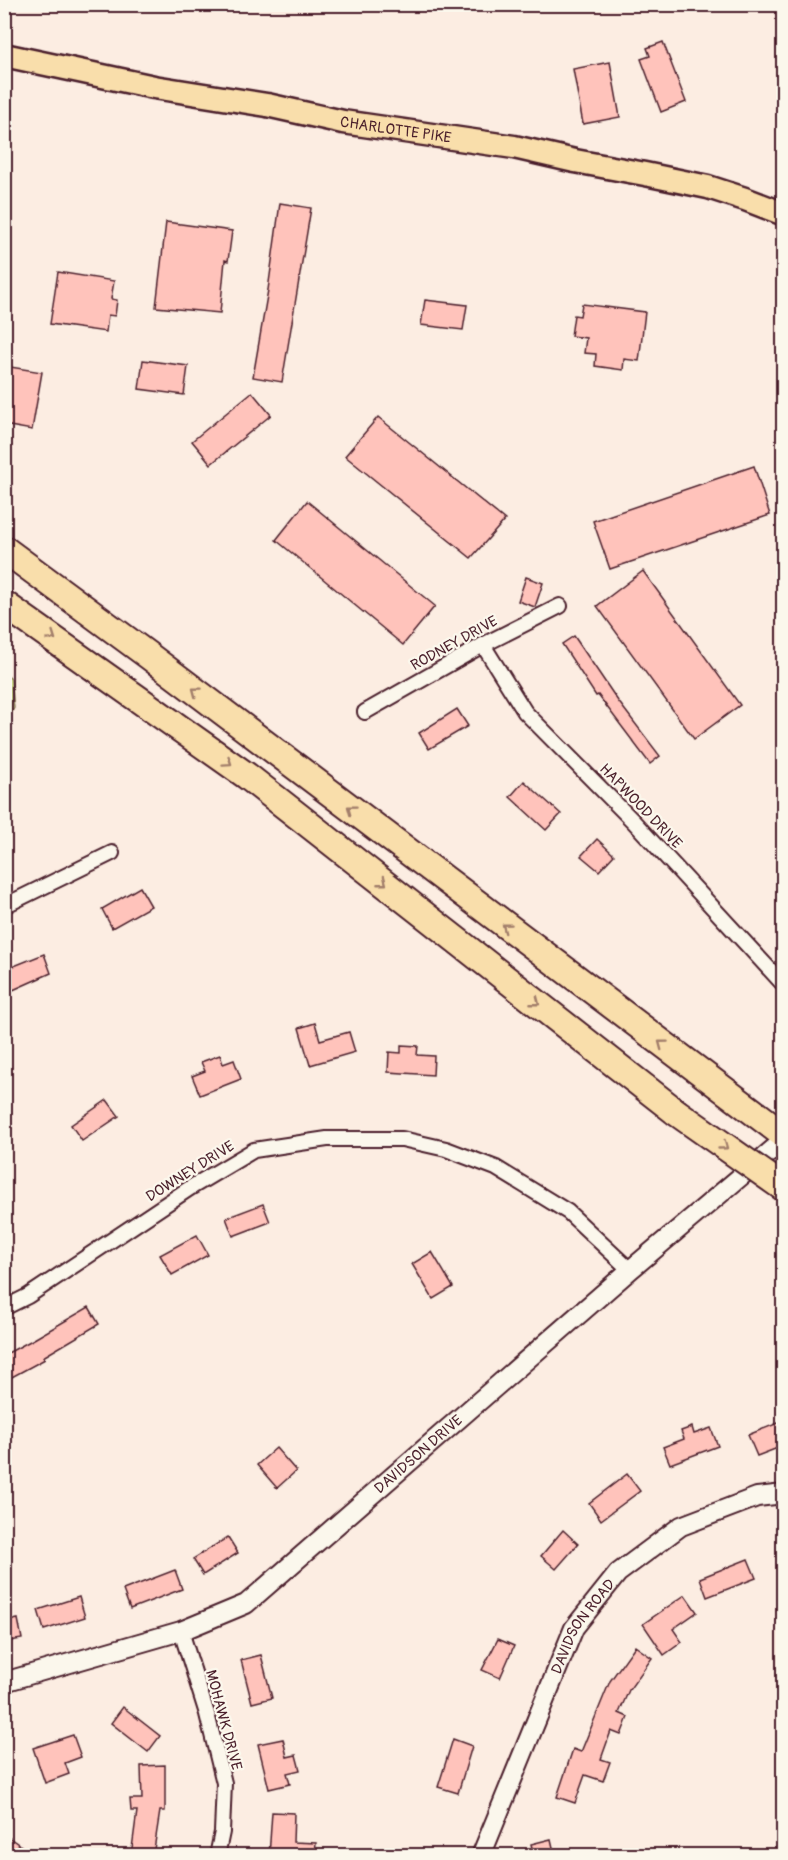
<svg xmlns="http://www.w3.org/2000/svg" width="788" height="1860" font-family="Pangolin,sans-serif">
  <rect width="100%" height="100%" fill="#fcede2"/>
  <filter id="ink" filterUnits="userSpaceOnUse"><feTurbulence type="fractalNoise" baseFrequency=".0167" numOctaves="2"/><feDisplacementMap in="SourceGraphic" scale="12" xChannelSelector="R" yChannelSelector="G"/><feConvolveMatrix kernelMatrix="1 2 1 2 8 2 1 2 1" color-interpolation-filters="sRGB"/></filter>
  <g filter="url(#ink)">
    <path fill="#ceda8d" stroke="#8c7c5c" stroke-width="1.5" d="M5 674 11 679 14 708 5 723Z"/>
    <g fill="#ffc3bb" stroke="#4a1f2b" stroke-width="1.5">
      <path d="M663 42 686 102 661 112 641 59 650 56 647 48Z"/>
      <path d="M610 62 620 117 583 124 573 69Z"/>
      <path d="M280 203 311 208 282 382 253 377 268 290Z"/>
      <path d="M166 222 232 231 228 261 225 260 220 313 156 307Z"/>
      <path d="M58 272 114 281 111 299 117 300 115 316 108 315 106 332 50 324Z"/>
      <path d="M425 300 467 305 463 330 421 325Z"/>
      <path d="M582 304 645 312 639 361 624 359 623 370 595 366 596 354 584 353 586 338 571 336 574 315 580 316Z"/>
      <path d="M143 360 188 366 184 395 139 389Z"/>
      <path d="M4 366 42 372 32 430 4 425Z"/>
      <path d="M252 392 271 415 211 464 192 441Z"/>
      <path d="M378 417 505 520 471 558 345 456Z"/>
      <path d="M754 466 770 515 610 569 593 521Z"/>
      <path d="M307 501 435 606 403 645 276 540Z"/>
      <path d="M643 571 740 705 694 739 597 606Z"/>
      <path d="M526 577 543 583 535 607 518 601Z"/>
      <path d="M574 636 618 701 660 756 650 764 598 695 596 696 562 644Z"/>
      <path d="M457 709 468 726 429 749 419 733Z"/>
      <path d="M524 781 561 814 546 830 510 797Z"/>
      <path d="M597 839 614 855 599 871 581 856Z"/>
      <path d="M140 887 151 906 112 928 102 909Z"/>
      <path d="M44 954 51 973 4 994V970Z"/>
      <path d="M315 1023 320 1040 349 1032 355 1052 310 1065 299 1028Z"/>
      <path d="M401 1045 418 1046 417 1055 434 1056 433 1075 388 1072 389 1052 401 1053Z"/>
      <path d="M220 1055 223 1064 234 1060 241 1079 200 1095 192 1076 205 1071 201 1062Z"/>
      <path d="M107 1100 119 1116 82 1141 71 1125Z"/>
      <path d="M263 1204 270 1222 233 1236 226 1218Z"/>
      <path d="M197 1235 208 1255 172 1275 160 1255Z"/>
      <path d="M432 1252 453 1287 433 1299 412 1264Z"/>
      <path d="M89 1307 99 1324 43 1357 45 1359 10 1378 4 1369V1355L34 1339Z"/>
      <path d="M783 1421V1446L757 1456 748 1435Z"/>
      <path d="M692 1427 694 1434 711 1428 718 1446 670 1464 663 1447 684 1439 681 1431Z"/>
      <path d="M276 1448 296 1471 277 1488 257 1465Z"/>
      <path d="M627 1474 640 1491 601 1520 589 1503Z"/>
      <path d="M563 1530 578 1544 556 1569 541 1556Z"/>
      <path d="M228 1537 238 1553 203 1575 193 1559Z"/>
      <path d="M748 1559 756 1578 707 1597 700 1578Z"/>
      <path d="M175 1570 182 1589 130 1609 123 1590Z"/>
      <path d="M685 1595 697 1612 673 1629 682 1642 664 1655 643 1624Z"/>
      <path d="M79 1597 85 1617 44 1630 38 1610Z"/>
      <path d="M18 1619 22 1639 4 1642V1622Z"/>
      <path d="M498 1639 514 1646 500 1678 482 1670Z"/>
      <path d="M635 1646 652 1658 629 1690 619 1713 628 1717 621 1735 611 1731 601 1759 610 1762 603 1781 585 1775 575 1803 557 1797 573 1749 581 1752 610 1681Z"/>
      <path d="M261 1655 272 1698 252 1703 241 1660Z"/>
      <path d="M123 1707 160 1736 148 1752 111 1723Z"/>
      <path d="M73 1735 81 1757 65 1763 69 1774 45 1783 33 1748Z"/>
      <path d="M283 1739 287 1757 296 1755 300 1770 287 1773 290 1784 269 1789 258 1744Z"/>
      <path d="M453 1739 472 1746 458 1793 438 1787Z"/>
      <path d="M165 1765V1811H160L153 1856H131L137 1811H131L130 1799H142L141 1766Z"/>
      <path d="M272 1812 294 1813 293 1842 316 1843 315 1856H269Z"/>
      <path d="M4 1834 21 1846 14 1856H4Z"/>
      <path d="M551 1839 555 1856H534L531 1844Z"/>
    </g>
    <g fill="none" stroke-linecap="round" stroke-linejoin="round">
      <g stroke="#4a1f2b" stroke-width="18">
        <g id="minor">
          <path d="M483 645 525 712 634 822 784 985"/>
          <path d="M365 712 483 645 560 606"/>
          <path d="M4 906 112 853"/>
          <path d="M4 1308 28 1296 190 1188 254 1150 327 1139H402L446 1149 496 1168 568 1212 630 1270"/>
          <path d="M181 1631 207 1714 224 1783 222 1832 217 1856"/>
        </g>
      </g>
      <g stroke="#4a1f2b" stroke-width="22">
        <g id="tertiary">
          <path id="s1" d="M4 1682 181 1631 246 1604 630 1270 784 1140"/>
          <path id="s2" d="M481 1856 574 1628 618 1573 681 1526 757 1497 784 1494"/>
        </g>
      </g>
      <g stroke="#4a1f2b" stroke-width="27">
        <g id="primary">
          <path id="s3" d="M4 55 154 87 267 105 343 122 514 147 575 161 645 174 708 187 745 199 784 214"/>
        </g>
      </g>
      <g stroke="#4a1f2b" stroke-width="30">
        <g id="motorway">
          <path d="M4 549 149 656 784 1135"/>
          <path d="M4 604 247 776 676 1112"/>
        </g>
      </g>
      <use href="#minor" stroke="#fbf7ec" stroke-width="14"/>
      <use href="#tertiary" stroke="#fbf7ec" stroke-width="18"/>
      <use href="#primary" stroke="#f9deab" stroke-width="22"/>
      <use href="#motorway" stroke="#f9deab" stroke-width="26"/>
      <g stroke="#4a1f2b" stroke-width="30" stroke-linecap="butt">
        <path id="motorway-bridge" d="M676 1112 784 1188"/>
      </g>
      <use href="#motorway-bridge" stroke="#f9deab" stroke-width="26"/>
    </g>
    <defs><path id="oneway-chevron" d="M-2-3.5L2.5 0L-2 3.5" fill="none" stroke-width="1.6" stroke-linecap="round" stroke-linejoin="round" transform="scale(1.5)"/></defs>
    <g stroke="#a27e6b">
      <use href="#oneway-chevron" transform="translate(52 637) rotate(35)"/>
      <use href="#oneway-chevron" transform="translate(196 691) rotate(-143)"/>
      <use href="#oneway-chevron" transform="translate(228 762) rotate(35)"/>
      <use href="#oneway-chevron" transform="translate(351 809) rotate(-143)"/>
      <use href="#oneway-chevron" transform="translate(383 882) rotate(38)"/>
      <use href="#oneway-chevron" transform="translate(506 927) rotate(-143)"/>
      <use href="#oneway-chevron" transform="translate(536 1002) rotate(38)"/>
      <use href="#oneway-chevron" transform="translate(662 1044) rotate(-143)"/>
      <use href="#oneway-chevron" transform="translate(724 1146) rotate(36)"/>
    </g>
  </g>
  <g text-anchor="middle" stroke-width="4.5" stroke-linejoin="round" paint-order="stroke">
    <g font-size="15" fill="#4a1f2b" stroke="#fbf7ec">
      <text dy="5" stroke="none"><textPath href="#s3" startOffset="399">CHARLOTTE PIKE</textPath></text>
      <text transform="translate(454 643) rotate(-29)" y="5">RODNEY DRIVE</text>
      <text transform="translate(641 806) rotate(46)" y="5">HAPWOOD DRIVE</text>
      <text transform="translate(190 1171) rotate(-32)" y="5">DOWNEY DRIVE</text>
      <text dy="5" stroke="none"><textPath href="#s1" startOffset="483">DAVIDSON DRIVE</textPath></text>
      <text dy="5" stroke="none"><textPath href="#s2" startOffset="252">DAVIDSON ROAD</textPath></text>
      <text transform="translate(224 1720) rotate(75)" y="5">MOHAWK DRIVE</text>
    </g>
  </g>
  <rect width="788" height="1860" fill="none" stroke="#fbf7ec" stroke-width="24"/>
  <rect x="12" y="12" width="764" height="1836" fill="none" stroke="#4a1f2b" stroke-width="2" filter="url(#ink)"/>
</svg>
